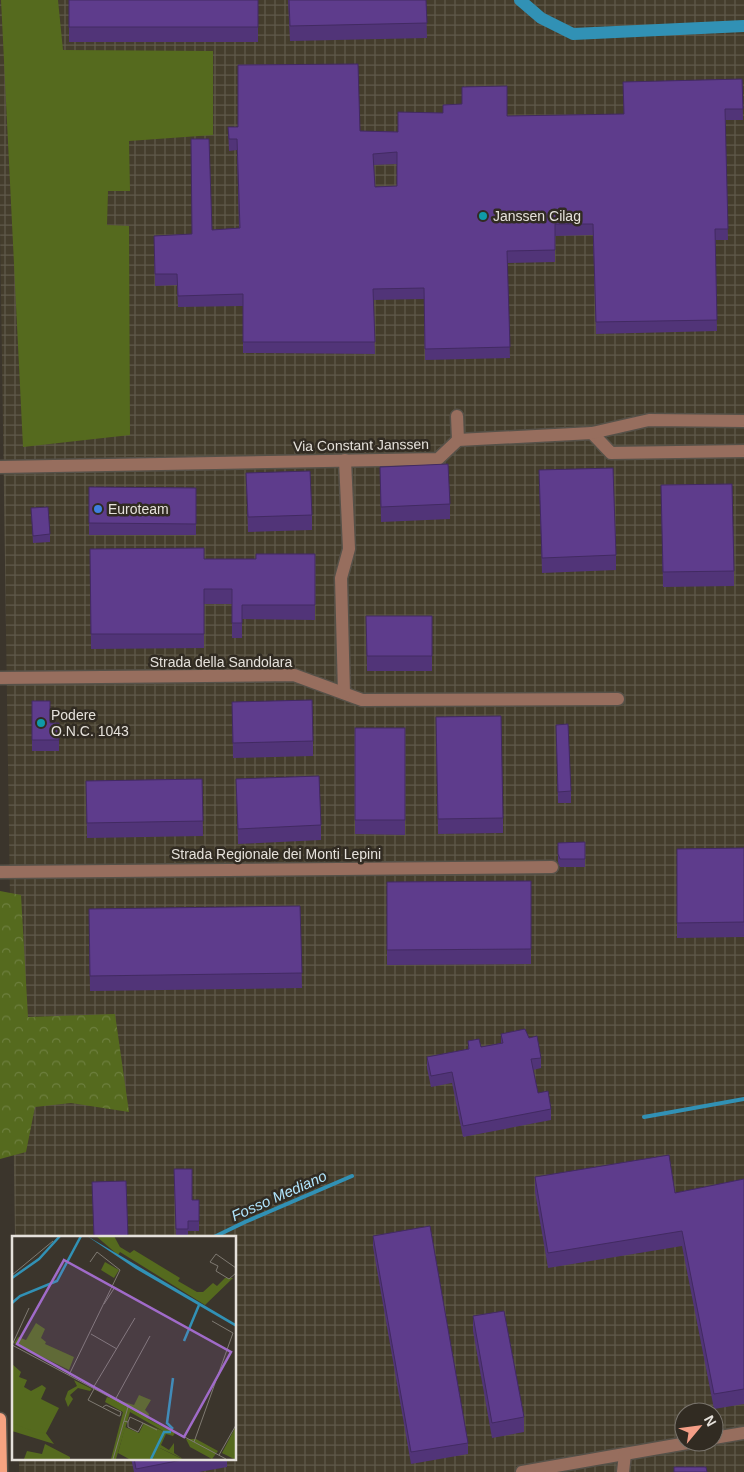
<svg xmlns="http://www.w3.org/2000/svg" width="744" height="1472" font-family="Helvetica,sans-serif">
  <defs>
    <pattern id="industrial-grid" width="8" height="8" patternUnits="userSpaceOnUse" patternTransform="scale(1.25)"><rect width="8" height="8" fill="#443d2c"/><path d="M0 4h8M4 0v8" fill="none" stroke="#5f594a"/></pattern>
    <pattern id="forest-crowns" width="20" height="18" patternUnits="userSpaceOnUse" patternTransform="scale(1.25)"><rect width="20" height="18" fill="#556a1e"/><path d="M2 6a3 3 0 1 1 6 0M12 15a3 3 0 1 1 6 0" fill="none" stroke="#6d7f3e"/></pattern>
  </defs>
  <rect width="100%" height="100%" fill="#3b352c"/>
  <path fill="url(#industrial-grid)" fill-rule="evenodd" d="M0 0H744V1472H19V1458H235V1237H15L0 225ZM684 1412H714V1442H684Z"/>
  <path fill="#556a1e" d="M1 0H58L63 50 213 51V135L129 141 130 191H108L107 225 129 226 130 435 23 447Z"/>
  <path fill="url(#forest-crowns)" d="M0 891 21 895 28 1017 115 1014 129 1112 71 1103 35 1107 26 1152 0 1159Z"/>
  <g fill="none" stroke-linecap="round" stroke-linejoin="round">
    <g stroke="#3191b5" stroke-width="4">
      <path d="M644 1117 744 1099"/>
      <path d="M214 1237 245 1222 352 1176"/>
    </g>
    <path stroke="#3191b5" stroke-width="12" d="M520 0 541 18 573 34 744 26"/>
    <g stroke="#565148" stroke-width="15">
      <g id="minor">
        <path d="M457 416 458 440"/>
        <path d="M592 433 611 453 744 451"/>
        <path d="M0 467 438 459 458 440 592 433 649 420 744 421"/>
        <path d="M0 678 294 675 362 700 618 699"/>
        <path d="M344 693 341 578 349 549 345 460"/>
        <path d="M0 872 552 867"/>
        <path d="M714 1438 744 1433"/>
        <path d="M522 1472 693 1442"/>
        <path d="M623 1472 625 1454"/>
      </g>
    </g>
    <g stroke="#565148" stroke-width="15">
      <path id="major" d="M0 1419 1 1472"/>
    </g>
    <use href="#minor" stroke="#976e5e" stroke-width="12"/>
    <use href="#major" stroke="#f6a381" stroke-width="12"/>
  </g>
  <g fill="#513478" fill-rule="evenodd">
    <rect x="69" y="0" width="189" height="42"/>
    <path d="M288 0H426L427 38 290 41Z"/>
    <path d="M742 79 743 120H725L728 240H715L717 331 596 334 593 235 555 236V262L507 263 510 358 425 360 424 299 373 300 375 354 243 353V306L178 307 177 285 155 286 154 236 192 234 212 230 239 228 237 150 229 151 228 127 398 132 507 116 624 114ZM397 164V186L375 187 373 165Z"/>
    <path d="M380 467 450 504V519L381 522Z"/>
    <path d="M539 470 616 555V570L542 573Z"/>
    <path d="M246 473 312 515V530L248 532Z"/>
    <path d="M661 485 734 571V586L663 587Z"/>
    <path d="M89 487 196 488V535H89Z"/>
    <path d="M31 508 50 534V542L33 543Z"/>
    <path d="M90 549 204 559H256L315 554V620L242 619V638H232V604H204V648L91 649Z"/>
    <path d="M366 616H432V671H367Z"/>
    <path d="M32 701 50 723H59V751H32Z"/>
    <path d="M232 702 313 741V756L233 758Z"/>
    <path d="M556 725 571 791V803H558Z"/>
    <path d="M355 728H405V835L355 834Z"/>
    <path d="M436 732 503 818V833L438 834Z"/>
    <path d="M202 779 203 836 87 838 86 781Z"/>
    <path d="M236 779 321 825V840L238 844Z"/>
    <path d="M585 842V867H560L558 862V843Z"/>
    <path d="M744 848V937L677 938V849Z"/>
    <path d="M531 881V964L387 965V882Z"/>
    <path d="M300 906 302 988 90 991 89 909Z"/>
    <path d="M501 1034 529 1038 541 1058V1068L533 1070 538 1093 551 1109V1120L463 1137 452 1083 431 1087 427 1068V1057L468 1049V1041L481 1047 501 1043Z"/>
    <path d="M174 1169 192 1200H199V1231H188V1237H176Z"/>
    <path d="M535 1177 675 1193 744 1179V1404L714 1409 682 1246 548 1268 535 1192Z"/>
    <path d="M373 1236 468 1443V1454L411 1464 373 1247Z"/>
    <path d="M473 1316 524 1417V1432L492 1438 473 1331Z"/>
    <path d="M131 1458H227V1467L199 1472H134Z"/>
  </g>
  <g fill="#5e3c8c" stroke="#422a62" fill-rule="evenodd">
    <rect x="69" y="0" width="189" height="27"/>
    <path d="M289 0H426L427 23 290 26Z"/>
    <path d="M358 64 360 131 398 132V112L443 113V105L462 104V87L507 86V116L624 114 623 82 742 79 743 109H725L728 229H715L717 320 596 322 593 224H555V250L507 251 510 347 425 349 424 288 373 289 375 342H243V294L178 296 177 274H155L154 236 192 234 191 139H209L212 230 240 228 237 139H229L228 127H238V65ZM397 152V186L375 187 373 154Z"/>
    <path d="M448 464 450 504 381 507 380 467Z"/>
    <path d="M613 468 616 555 542 558 539 470Z"/>
    <path d="M310 471 312 515 248 517 246 473Z"/>
    <path d="M732 484 734 571 663 572 661 485Z"/>
    <path d="M89 487 196 488V524L89 523Z"/>
    <path d="M48 507 50 534 33 536 31 508Z"/>
    <path d="M204 548V559H256V554H315V605H242V623H232V589H204V634H91L90 549Z"/>
    <path d="M366 616H432V656H367Z"/>
    <path d="M312 700 313 741 233 743 232 702Z"/>
    <path d="M32 701H50V723H59V740H32Z"/>
    <path d="M501 716 503 818 438 819 436 717Z"/>
    <path d="M568 724 571 791 558 792 556 725Z"/>
    <rect x="355" y="728" width="50" height="92"/>
    <path d="M319 776 321 825 238 829 236 779Z"/>
    <path d="M202 779 203 821 87 823 86 781Z"/>
    <path d="M585 842V859H560L558 854V843Z"/>
    <path d="M744 848V922L677 923V849Z"/>
    <path d="M531 881V949L387 950V882Z"/>
    <path d="M300 906 302 973 90 976 89 909Z"/>
    <path d="M525 1029 529 1038 537 1036 541 1058 531 1059 538 1093 548 1091 551 1109 463 1126 452 1072 431 1076 427 1057 469 1049 468 1041 479 1039 481 1047 503 1043 501 1034Z"/>
    <path d="M669 1155 675 1193 744 1179V1389L714 1394 682 1231 548 1253 535 1177Z"/>
    <path d="M174 1169H192V1200H199V1221H188V1229H176Z"/>
    <path d="M126 1181 128 1237H94L92 1182Z"/>
    <path d="M430 1226 468 1443 411 1452 373 1236Z"/>
    <path d="M504 1311 524 1417 492 1423 473 1316Z"/>
    <path d="M134 1458H192L136 1469Z"/>
    <path d="M674 1467H706L707 1472H674Z"/>
  </g>
  <g fill="#0f9aa8" stroke="#312b22" stroke-width="2">
    <circle cx="483" cy="216" r="5"/>
    <circle cx="41" cy="723" r="5"/>
  </g>
  <circle fill="#3f7fe0" stroke="#312b22" stroke-width="2" cx="98" cy="509" r="5"/>
  <g text-anchor="middle" stroke-width="5" stroke-linejoin="round" paint-order="stroke">
    <g font-size="14" fill="#e5e1db" stroke="#312b22" text-anchor="start">
      <text x="493" y="221">Janssen Cilag</text>
      <text x="108" y="514">Euroteam</text>
      <text x="51" y="720">Podere<tspan x="51" dy="16">O.N.C. 1043</tspan></text>
    </g>
    <g font-size="14" fill="#e5e1db" stroke="#312b22">
      <text transform="translate(361 445) rotate(-1)" y="5">Via Constant Janssen</text>
      <text x="221" y="667">Strada della Sandolara</text>
      <text x="276" y="859">Strada Regionale dei Monti Lepini</text>
    </g>
    <g font-size="15" font-style="italic" fill="#b1e6fe" stroke="#312b22">
      <text transform="translate(279 1196) rotate(-24)" y="5">Fosso Mediano</text>
    </g>
  </g>
  <g transform="translate(12 1236)">
    <rect width="224" height="224" fill="#3b352c"/>
    <path d="M93 26 107 34 102 42 89 34ZM24 87 33 93 29 102 34 106 33 108 62 121 57 134 2 107 6 101 14 104ZM0 128 9 136 7 141 15 144 12 151 19 155 30 149 34 152 29 163 47 172 32 201 0 188ZM132 187 151 195 148 212 170 223H117L106 217 113 191 127 197ZM224 190V223H222L210 217ZM33 208 58 221V223H12L15 215 30 218Z" fill="#556a1e"/>
    <path d="M84 0H102L108 11 118 17 122 14 168 42 166 45 185 56H191L201 47 205 50 213 42H221L193 69 108 16 106 19ZM62 144 80 153 78 155 66 152 58 159 61 163 56 171 53 163 56 155 65 150ZM127 159 139 164 133 174 137 178 136 183 163 197 161 200 154 198 149 209 157 214 162 207V217L171 223 148 212 142 223H138L151 195 118 176 104 223H99L111 176 93 166 95 161 122 169ZM0 187 26 197 33 196 42 208 0 195ZM174 203H184L206 215 200 223 178 211Z" fill="#556a1e"/>
    <path d="M75 0 224 88V91L124 33Z" fill="#3191b5"/>
    <path fill="none" stroke="#3191b5" stroke-width="2.5" d="M0 42 27 23 48 0M0 67 8 60 45 45 69 0M172 105 187 69M161 142 155 187 161 193M139 223 152 196H159"/>
    <path fill="none" stroke="#7f7a72" stroke-width="1" d="M224 32 204 18 198 26 206 30 204 35 217 43 224 37M0 39 41 5M92 68 103 51M79 98 105 113M0 109 17 72M0 109 214 223M57 139 108 34 85 16 78 26M81 152 123 82M82 153 76 164 107 180H108L109 176 94 169 91 171M103 164 138 100M112 185 116 186 118 181 131 187 126 196 116 191V186M131 187 145 194M182 206 221 97 200 85M207 219 224 189M101 223 116 171"/>
    <path fill="#a06bc9" fill-opacity="0.15" stroke="#a06bc9" stroke-width="2.5" d="M52 24 219 116 172 201 5 108Z"/>
    <rect width="224" height="224" fill="none" stroke="#e5e1db" stroke-width="2.5"/>
  </g>
  <g transform="translate(699 1427) rotate(61)"><circle r="24" fill="#312b22" stroke="#79746c"/>
  <path d="M0-4L9 19L0 12L-9 19Z" fill="#f49e87"/>
  <text y="-8" font-size="14" font-weight="bold" text-anchor="middle" fill="#e5e1db">N</text>
  </g>
</svg>
